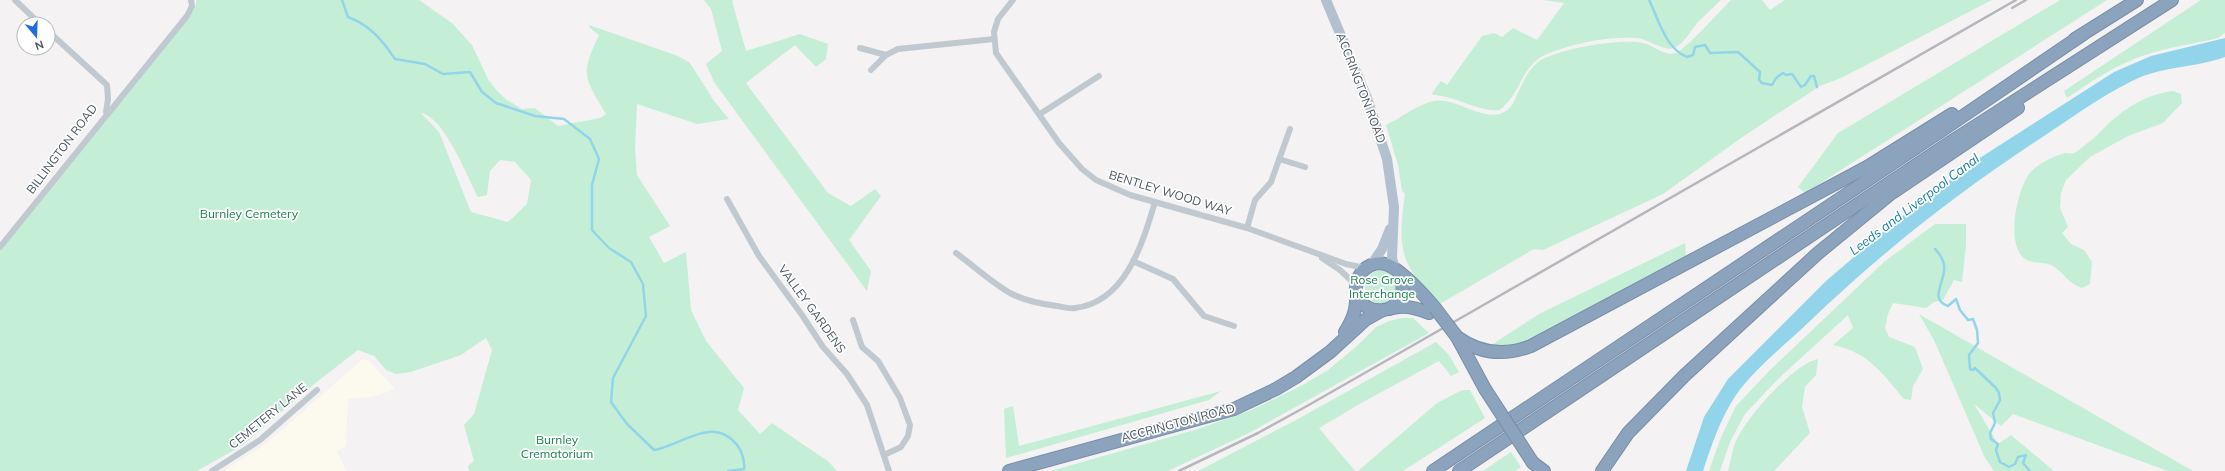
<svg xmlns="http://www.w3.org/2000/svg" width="2225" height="471" font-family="Mulish,sans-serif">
  <rect width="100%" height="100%" fill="#f4f2f2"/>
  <path fill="#fcf9ee" d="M363 359 368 360 395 389 372 397 348 399 346 446 337 451 346 471H224L268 442Z"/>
  <g fill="#c4efd6" fill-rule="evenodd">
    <path d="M196 0H419L452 23 472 45 488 79 497 91 507 100 522 109 535 108 558 126 600 118 606 114C584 77 580 75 599 35L590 28 589 25 678 56 690 63 714 101 729 119 697 124 637 104 635 148 637 175 670 226 649 237 664 263 686 252 691 310 706 341 744 388 738 410 760 434 772 423 829 462 837 471H469L468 466 474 461 464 425 474 414 492 350 486 338 461 355 411 372 396 374 386 370 374 356 358 350 309 388 243 445 197 471H0V247L187 16 196 5ZM421 113C444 117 467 176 478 197L487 195 490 171 500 160 515 162 531 180 527 204 508 222 471 212 439 132Z"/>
    <path d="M704 0H734L732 1 746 51 800 34 828 44 826 59 816 67 795 45 746 83 828 193 851 206 875 189 881 196 849 240 871 271 867 291 714 82 706 64 722 51 711 9Z"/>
    <path d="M1543 0H1721C1714 7 1706 14 1699 21 1692 29 1684 44 1674 48 1664 52 1648 39 1637 38 1609 36 1573 43 1547 54 1520 65 1521 96 1499 110 1477 112 1457 96 1433 95L1432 93 1441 81 1447 85 1482 36 1494 33 1502 37 1513 28 1537 40 1564 3Z"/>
    <path d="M1731 0H1762L1770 10 1785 0H1992L1841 78 1820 86 1744 136 1663 194 1543 250 1534 249 1438 305C1428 291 1413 277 1407 262 1398 242 1402 215 1405 194L1402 191 1398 165 1386 125C1401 118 1418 104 1434 101 1458 96 1493 131 1512 105 1519 92 1525 73 1537 63 1554 49 1621 38 1643 43 1654 45 1664 57 1676 53 1687 48 1721 10 1731 0Z"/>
    <path d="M2060 0H2107L1805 193 1798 187 1838 133Z"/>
    <path d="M2201 0H2225V33L2218 38C2194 44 2168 47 2145 55 2117 64 2092 81 2067 98L2064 91Z"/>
    <path d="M2173 91 2181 94 2182 103 2163 123 2128 136 2090 157 2066 180 2061 193 2060 208 2068 227 2062 233 2071 244 2084 250 2092 262 2090 284 2082 288C2068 283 2065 274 2053 266 2045 261 2035 264 2027 260 2004 249 2017 188 2030 173 2037 164 2054 156 2065 153 2068 153 2071 154 2074 153 2079 151 2084 145 2089 142 2095 138 2099 133 2104 128 2123 109 2146 94 2173 91Z"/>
    <path d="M1935 224H1966V245L1962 282 1954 280 1943 300 1934 302 1926 308 1893 303 1888 314 1885 328 1889 337 1915 347 1923 369 1913 386 1911 400 1904 399C1882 373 1868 352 1833 345L1853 328 1848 315 1777 380 1745 414 1730 442 1720 471H1709L1721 437 1736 406 1770 370 1884 262Z"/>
    <path d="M1685 243 1686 256 1523 344 1514 346H1490L1539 314Z"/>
    <circle cx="1382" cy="287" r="17"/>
    <path d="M1919 314 2193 471H2168L2013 414 2001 426 1974 404 1998 444 2011 435 2054 471H1994L1985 458 1934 340Z"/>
    <path d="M1402 318H1413L1429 333 1249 433 1168 471H1051L1198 429 1249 411 1301 386 1328 370 1357 346 1376 327 1389 321Z"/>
    <path d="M1436 342 1449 355 1459 372 1451 376 1439 361 1363 402 1319 428 1355 471H1198L1296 420Z"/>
    <path d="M1818 359 1816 375 1805 387 1802 407 1810 433 1774 471H1728C1731 461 1732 450 1736 441 1746 418 1793 364 1818 359Z"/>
    <path d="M1462 390H1470L1485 418 1403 471H1358L1437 403Z"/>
    <path d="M1221 391 1209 400 1006 458 1004 409 1013 406 1019 446Z"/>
    <path d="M1511 452 1521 467 1515 471H1483Z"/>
  </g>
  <path fill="#92d5ea" d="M2225 38V57C2195 68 2161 66 2132 81 2100 97 2071 118 2041 138 1957 193 1882 252 1809 322 1785 345 1755 368 1736 395 1720 419 1712 444 1703 471H1686L1704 417 1728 379 1826 281 1896 221 1972 163 2114 72 2151 56Z"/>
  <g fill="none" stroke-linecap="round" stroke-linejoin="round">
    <g stroke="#92d5ea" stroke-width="2.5">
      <path d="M342 0 348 17C370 25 382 40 395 59L425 64 443 74 470 72 482 92 496 103 535 116 564 119 590 139 599 159 592 185V230L609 248 631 262 643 284 646 316 613 378 611 402 627 424 654 450C682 445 713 415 737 445 742 451 745 462 744 469L728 471"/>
      <path d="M1649 0C1659 20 1665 48 1687 57L1693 55 1695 47 1705 45 1710 53 1738 52 1760 72 1759 80 1762 83 1772 85 1776 78 1783 73 1786 75 1792 74 1801 87 1805 85 1811 76H1814L1817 87"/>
      <path d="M1935 249C1941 255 1945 263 1944 271 1943 284 1930 300 1948 306L1956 299 1960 310 1968 320 1973 319 1977 330 1978 343 1969 355 1970 369 1973 370 1975 368 1996 388 1999 393 2000 400 1993 413 1995 423 1990 433 1991 439 1998 444 1996 450 2000 462 2009 467 2015 464 2018 457 2026 455 2023 463 2030 471"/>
    </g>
    <g stroke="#778eaa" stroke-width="14">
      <g id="highway">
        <path d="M2075 39 2137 0"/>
        <path d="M1389 309C1403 300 1406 287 1399 273"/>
        <path d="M1429 313C1419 309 1410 306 1399 307 1388 308 1378 314 1367 307 1343 293 1362 255 1388 265 1403 271 1424 295 1435 308"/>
        <path d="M1345 332C1353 319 1357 309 1356 294"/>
        <path d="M1457 337C1480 354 1505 356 1531 346L1867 167 1952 114"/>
        <path d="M1458 339 1485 389"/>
        <path d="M1533 463 1544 471"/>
        <path d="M1009 471 1234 409 1276 389 1296 377 1330 352 1365 320 1381 311"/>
        <path d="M1433 471 1941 131 2082 35"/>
        <path d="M1459 471 1949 143 2172 0"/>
        <path d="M1602 471 1628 433 1684 376 1817 254 1889 195 2018 108"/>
      </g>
    </g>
    <g stroke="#c1c9d0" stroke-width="6">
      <path d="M15 0 40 24"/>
      <path d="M1013 0 998 19 994 32 996 53 1059 143 1082 169 1096 180 1130 195 1247 228 1346 264 1365 268"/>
      <path d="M48 31 107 85 108 99 106 112"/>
      <path d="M860 48 886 55 898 49 994 39"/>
      <path d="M871 70 886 55"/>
      <path d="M1040 114 1099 76"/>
      <path d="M1279 159 1305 167"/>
      <path d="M727 199 759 256 802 315 823 347 847 374 867 405 889 471"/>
      <path d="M1247 228 1255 200 1271 182 1290 129"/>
      <path d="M0 247 187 16 192 6 191 0"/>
      <path d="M956 253C974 266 991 282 1010 293 1025 301 1041 304 1057 306 1063 307 1070 309 1075 308 1126 302 1143 242 1155 202"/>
      <path d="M1322 258 1340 270 1355 284"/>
      <path d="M1133 261 1173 279 1204 316 1234 326"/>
      <path d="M853 320 862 347 878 361 900 398 910 425 908 436 901 447 884 455"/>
      <path d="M212 471 260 440 317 390"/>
    </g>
    <g stroke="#b3c0cf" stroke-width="10">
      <path d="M1326 0 1367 98 1387 159 1394 207 1392 258 1395 269"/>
      <path d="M1372 264 1382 249 1390 229"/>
    </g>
    <use href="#highway" stroke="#8ca3be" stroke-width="12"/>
    <g stroke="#b5b7bc" stroke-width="2.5">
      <path d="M2012 8 2026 0"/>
      <path d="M1179 471 1258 433 1307 406 2016 0"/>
    </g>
    <g stroke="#778eaa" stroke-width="14" stroke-linecap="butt">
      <g id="highway-bridge">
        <path d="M1435 308 1457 337"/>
        <path d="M1485 389 1533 463"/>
      </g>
    </g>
    <use href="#highway-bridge" stroke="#8ca3be" stroke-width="12"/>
  </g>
  <g text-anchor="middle" stroke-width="3.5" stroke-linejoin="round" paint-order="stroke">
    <g font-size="12" fill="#4a555f" stroke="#fff">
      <text transform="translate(1361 88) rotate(69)" y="4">ACCRINGTON ROAD</text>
      <text transform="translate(62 149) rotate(-53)" y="4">BILLINGTON ROAD</text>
      <text transform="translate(1170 193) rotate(17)" y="4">BENTLEY WOOD WAY</text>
      <text transform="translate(812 309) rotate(54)" y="4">VALLEY GARDENS</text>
      <text transform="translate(268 416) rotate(-39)" y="4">CEMETERY LANE</text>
      <text transform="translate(1178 423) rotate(-15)" y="4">ACCRINGTON ROAD</text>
    </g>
    <g font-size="12" fill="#1b8151" stroke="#fff">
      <text x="249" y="218">Burnley Cemetery</text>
      <text x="1382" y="284">Rose Grove<tspan x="1382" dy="14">Interchange</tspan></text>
      <text x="557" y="444">Burnley<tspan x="557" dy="14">Crematorium</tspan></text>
    </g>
    <g font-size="13" font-style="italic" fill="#1180a3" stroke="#fff">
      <text transform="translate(1914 204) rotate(-37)" y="5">Leeds and Liverpool Canal</text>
    </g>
  </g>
  <g transform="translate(36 36) rotate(161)"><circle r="19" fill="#ffffff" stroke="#b7bbbf"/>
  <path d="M0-3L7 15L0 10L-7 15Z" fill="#206de0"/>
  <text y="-6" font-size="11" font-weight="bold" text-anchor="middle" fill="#4a555f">N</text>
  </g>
</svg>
